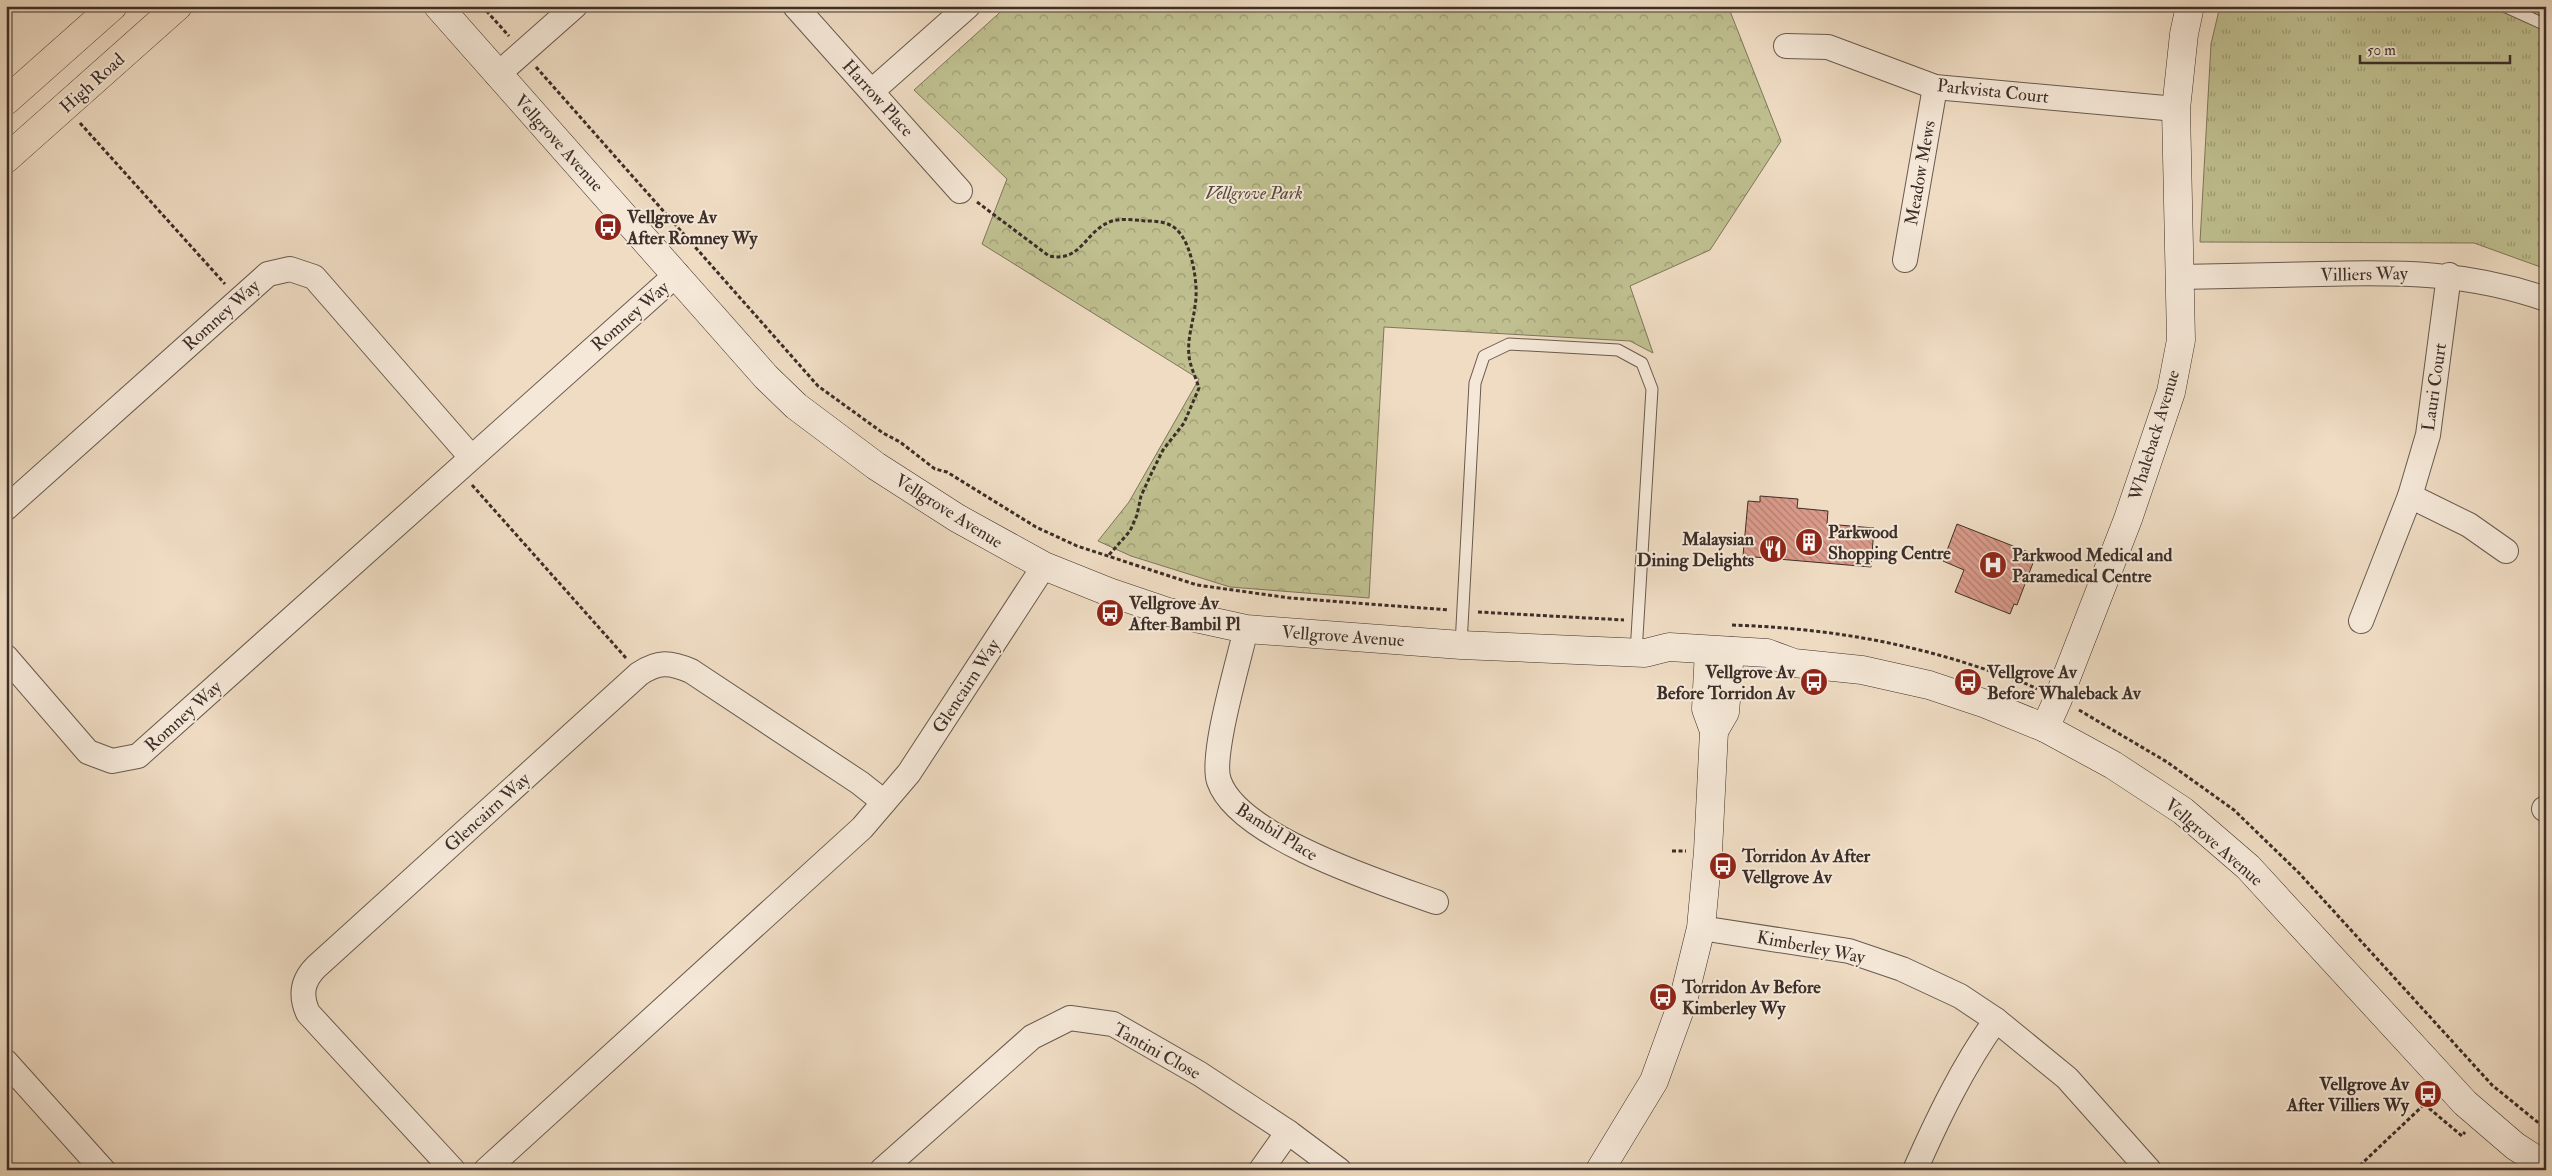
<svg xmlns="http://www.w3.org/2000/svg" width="2552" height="1176" font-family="'IM FELL Double Pica',serif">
  <defs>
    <pattern id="grass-tufts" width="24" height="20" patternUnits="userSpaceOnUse" patternTransform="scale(1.25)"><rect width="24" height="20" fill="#bfbf8f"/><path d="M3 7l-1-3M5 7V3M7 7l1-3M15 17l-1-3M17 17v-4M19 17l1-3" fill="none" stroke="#9c9c75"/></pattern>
    <pattern id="forest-crowns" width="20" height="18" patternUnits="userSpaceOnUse" patternTransform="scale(1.25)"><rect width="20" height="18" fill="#bfbf8f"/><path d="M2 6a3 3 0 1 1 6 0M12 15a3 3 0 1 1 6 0" fill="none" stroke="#9c9c75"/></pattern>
    <pattern id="building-back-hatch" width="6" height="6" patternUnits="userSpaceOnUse" patternTransform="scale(1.25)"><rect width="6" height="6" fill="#db9b8c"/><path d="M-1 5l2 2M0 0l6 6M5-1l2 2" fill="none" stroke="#b37f72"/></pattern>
  </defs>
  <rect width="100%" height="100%" fill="#efdcc3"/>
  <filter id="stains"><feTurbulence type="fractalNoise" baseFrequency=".004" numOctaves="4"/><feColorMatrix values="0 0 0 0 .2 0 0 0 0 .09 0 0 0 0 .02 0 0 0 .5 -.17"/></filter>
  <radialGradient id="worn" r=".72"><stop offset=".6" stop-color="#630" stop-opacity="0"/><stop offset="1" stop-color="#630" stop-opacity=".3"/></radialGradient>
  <path fill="url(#grass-tufts)" stroke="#7e765c" d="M2220 6H2546V269L2474 243 2200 242 2211 44Z"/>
  <path fill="url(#forest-crowns)" stroke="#7e765c" d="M1007 6H1728L1781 141 1710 250 1630 286 1653 353 1630 341 1384 327 1369 598 1230 587 1131 556 1098 541 1129 502 1199 379 982 244 1007 179 914 90Z"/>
  <g fill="url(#building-back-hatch)" stroke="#3c2e28">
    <path d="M1760 496 1798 499 1797 508 1828 511 1827 524 1874 528 1871 567 1743 556 1748 501 1760 502Z"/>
    <path d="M1957 524 2036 555 2017 605 2014 604 2010 614 1955 592 1964 570 1943 561Z"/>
  </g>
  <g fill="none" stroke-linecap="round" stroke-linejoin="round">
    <g stroke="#695a4f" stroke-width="13">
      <g id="lane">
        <path d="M2504 6 2546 25"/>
        <path d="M1461 645 1475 383 1484 356 1509 344 1618 350 1642 363 1652 389 1636 653"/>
      </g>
    </g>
    <g stroke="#695a4f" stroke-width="26">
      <g id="street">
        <path d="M795 6 960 191"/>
        <path d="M1786 46 1828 47 1935 87 2176 109"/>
        <path d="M497 75 575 6"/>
        <path d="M872 91 968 6"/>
        <path d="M1905 260 1935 87"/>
        <path d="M2180 277C2227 276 2274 275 2321 274 2401 272 2468 272 2546 299"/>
        <path d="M2410 496 2469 525 2506 551"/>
        <path d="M6 508 268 274 290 269 314 277 471 457"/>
        <path d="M2361 621 2410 496 2428 435 2449 275"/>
        <path d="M1246 629C1239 660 1210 756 1219 781 1238 837 1382 883 1436 902"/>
        <path d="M6 657 88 752 112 761 138 756 677 274"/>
        <path d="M2544 809 2546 808"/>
        <path d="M1701 928 1849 951 1902 969 1960 996 1996 1020 2067 1078 2149 1170"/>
        <path d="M6 1062 103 1170"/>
        <path d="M453 1170 308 1013C300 995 302 981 316 967L639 674C658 661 670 662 691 671L860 783 884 802"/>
        <path d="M486 1170 862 828 909 773 1044 566"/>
        <path d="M882 1170 1032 1037 1070 1018 1113 1024 1200 1074 1288 1132 1339 1170"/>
        <path d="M1261 1170 1288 1132"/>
        <path d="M1915 1170C1938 1118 1963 1066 1996 1020"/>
      </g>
    </g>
    <g stroke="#3c2e28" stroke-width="29">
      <g id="secondary">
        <path d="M438 6 766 377 796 406 876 466 957 518 1044 566 1109 592 1168 612 1246 629 1461 645 1645 653 1669 647 1767 653 1794 663 1862 670 1929 685 1986 704 2045 728 2113 765 2183 811 2248 867 2465 1103 2515 1146 2546 1166"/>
        <path d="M2045 728 2058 699 2128 519 2171 392 2181 340 2176 109 2184 34 2190 6"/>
        <path d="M1714 731 1725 712 1730 651"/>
        <path d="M1600 1170 1654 1081 1683 1001 1701 928 1708 851 1714 731 1706 709 1709 650"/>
      </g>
    </g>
    <g stroke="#3c2e28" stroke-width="29">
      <g id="primary">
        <path d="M6 101 113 6"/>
        <path d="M6 159 178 6"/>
      </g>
    </g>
    <g stroke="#3c2e28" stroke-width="3" stroke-dasharray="4 2.5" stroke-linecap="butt">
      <path d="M482 6 509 36"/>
      <path d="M536 67 818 386 883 433 900 442 935 469 947 472 1036 527 1077 546 1197 585 1290 598 1449 610"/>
      <path d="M80 123 225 284"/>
      <path d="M977 202 1049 256C1082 263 1085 230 1112 221 1123 218 1135 220 1146 221 1158 221 1170 222 1178 231 1192 245 1199 286 1195 306 1193 323 1187 339 1189 356 1190 366 1196 378 1199 388L1184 423 1163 450 1152 472 1141 496 1137 515 1130 531 1108 556"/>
      <path d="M472 485 626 658"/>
      <path d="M1478 612 1624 620"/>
      <path d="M1732 625C1821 628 1903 641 1987 670 2004 676 2022 681 2037 689"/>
      <path d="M2079 710 2167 762 2234 810 2299 873 2492 1085 2546 1129"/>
      <path d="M1672 851H1686"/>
      <path d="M2424 1104 2462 1136 2465 1132"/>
      <path d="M2355 1170 2431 1098"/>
    </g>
    <use href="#lane" stroke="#f5e8d8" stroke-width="11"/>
    <use href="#street" stroke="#f5e8d8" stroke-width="24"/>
    <use href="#secondary" stroke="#f5e8d8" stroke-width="28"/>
    <use href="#primary" stroke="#efdcc3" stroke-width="28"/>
  </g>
  <defs>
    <g id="bus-disc" transform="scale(1.4375)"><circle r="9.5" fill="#8f2418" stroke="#f5e8d8"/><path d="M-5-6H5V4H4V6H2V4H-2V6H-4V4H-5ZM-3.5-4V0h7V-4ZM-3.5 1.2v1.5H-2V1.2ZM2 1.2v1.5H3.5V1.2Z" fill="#fff"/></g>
    <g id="building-disc" transform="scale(1.4375)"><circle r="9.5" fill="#8f2418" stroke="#f5e8d8"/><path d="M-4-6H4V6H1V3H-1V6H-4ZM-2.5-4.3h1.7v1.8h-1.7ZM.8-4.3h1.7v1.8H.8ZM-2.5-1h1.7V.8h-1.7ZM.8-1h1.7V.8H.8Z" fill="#fff"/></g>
    <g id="restaurant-disc" transform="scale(1.4375)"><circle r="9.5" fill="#8f2418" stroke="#f5e8d8"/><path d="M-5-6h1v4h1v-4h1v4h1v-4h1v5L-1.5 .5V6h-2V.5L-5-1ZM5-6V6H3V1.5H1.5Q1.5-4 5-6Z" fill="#fff"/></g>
    <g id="hospital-disc" transform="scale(1.4375)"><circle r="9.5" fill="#8f2418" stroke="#f5e8d8"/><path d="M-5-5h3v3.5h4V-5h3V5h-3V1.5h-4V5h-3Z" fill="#fff"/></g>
  </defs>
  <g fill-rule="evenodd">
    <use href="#bus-disc" x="608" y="227"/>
    <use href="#building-disc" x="1809" y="542"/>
    <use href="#restaurant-disc" x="1773" y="549"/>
    <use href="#hospital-disc" x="1993" y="565"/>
    <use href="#bus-disc" x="1110" y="613"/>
    <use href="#bus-disc" x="1814" y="682"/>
    <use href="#bus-disc" x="1968" y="682"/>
    <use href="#bus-disc" x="1723" y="866"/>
    <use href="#bus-disc" x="1663" y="997"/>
    <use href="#bus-disc" x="2428" y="1094"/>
  </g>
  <g text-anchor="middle" stroke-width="4" stroke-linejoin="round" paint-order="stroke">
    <g font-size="18" fill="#3c2e28" stroke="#f5e8d8">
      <text transform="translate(92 83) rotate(-42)" y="6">High Road</text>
      <text transform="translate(1993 91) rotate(6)" y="6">Parkvista Court</text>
      <text transform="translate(878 98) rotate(48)" y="6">Harrow Place</text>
      <text transform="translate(559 143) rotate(48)" y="6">Vellgrove Avenue</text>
      <text transform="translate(1920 173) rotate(-80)" y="6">Meadow Mews</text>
      <text transform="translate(2364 274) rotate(-1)" y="6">Villiers Way</text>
      <text transform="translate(221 315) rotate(-42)" y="6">Romney Way</text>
      <text transform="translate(630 316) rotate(-41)" y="6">Romney Way</text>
      <text transform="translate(2434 387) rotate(-82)" y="6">Lauri Court</text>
      <text transform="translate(2154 435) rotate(-73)" y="6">Whaleback Avenue</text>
      <text transform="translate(949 511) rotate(32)" y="6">Vellgrove Avenue</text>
      <text transform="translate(1343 636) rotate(4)" y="6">Vellgrove Avenue</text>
      <text transform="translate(966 686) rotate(-57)" y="6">Glencairn Way</text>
      <text transform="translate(183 716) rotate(-42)" y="6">Romney Way</text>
      <text transform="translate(487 812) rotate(-42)" y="6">Glencairn Way</text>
      <text transform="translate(1277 832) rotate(32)" y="6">Bambil Place</text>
      <text transform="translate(2214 842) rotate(41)" y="6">Vellgrove Avenue</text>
      <text transform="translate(1811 947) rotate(11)" y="6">Kimberley Way</text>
      <text transform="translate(1157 1051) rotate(29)" y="6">Tantini Close</text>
    </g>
    <g font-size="18" font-style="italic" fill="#564b3d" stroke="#f5e8d8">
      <text x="1254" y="199">Vellgrove Park</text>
    </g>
    <g font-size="18" font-weight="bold" fill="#3c2e28" stroke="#f5e8d8" text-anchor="start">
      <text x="627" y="223">Vellgrove Av<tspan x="627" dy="21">After Romney Wy</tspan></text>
      <text x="1828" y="538">Parkwood<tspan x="1828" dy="21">Shopping Centre</tspan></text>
      <text x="1754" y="545" text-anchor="end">Malaysian<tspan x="1754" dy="21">Dining Delights</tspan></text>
      <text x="2012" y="561">Parkwood Medical and<tspan x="2012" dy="21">Paramedical Centre</tspan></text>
      <text x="1129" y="609">Vellgrove Av<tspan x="1129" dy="21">After Bambil Pl</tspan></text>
      <text x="1795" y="678" text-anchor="end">Vellgrove Av<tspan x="1795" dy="21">Before Torridon Av</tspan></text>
      <text x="1987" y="678">Vellgrove Av<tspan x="1987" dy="21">Before Whaleback Av</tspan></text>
      <text x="1742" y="862">Torridon Av After<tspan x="1742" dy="21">Vellgrove Av</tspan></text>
      <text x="1682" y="993">Torridon Av Before<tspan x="1682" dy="21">Kimberley Wy</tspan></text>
      <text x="2409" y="1090" text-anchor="end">Vellgrove Av<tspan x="2409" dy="21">After Villiers Wy</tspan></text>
    </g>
  </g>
  <rect width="2552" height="1176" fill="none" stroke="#efdcc3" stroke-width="25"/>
  <rect x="8" y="8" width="2537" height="1161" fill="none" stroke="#3c2e28" stroke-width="2.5"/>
  <rect x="12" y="12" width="2527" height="1151" fill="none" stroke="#3c2e28"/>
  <path d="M2360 55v8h150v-8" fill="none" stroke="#3c2e28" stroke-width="2.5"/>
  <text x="2367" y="55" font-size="15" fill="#3c2e28" stroke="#f5e8d8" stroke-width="4" paint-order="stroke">50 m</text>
  <rect width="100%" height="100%" filter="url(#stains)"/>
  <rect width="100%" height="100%" fill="url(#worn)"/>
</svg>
